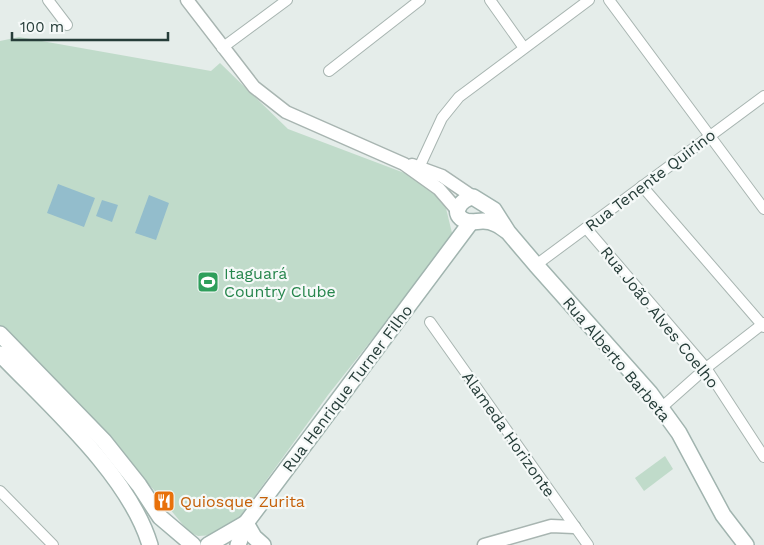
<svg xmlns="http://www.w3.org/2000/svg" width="764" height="545" font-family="'Work Sans',sans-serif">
  <rect width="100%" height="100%" fill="#e5edea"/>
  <g fill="#c0dbca">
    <path d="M19 37 211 71 220 63 288 129 423 180 444 200 453 237 328 395 236 522 215 535 198 536 189 532 154 490 0 327V41Z"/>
    <path d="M665 456 673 469 644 491 635 478Z"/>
  </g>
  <g fill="#93bdcc">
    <path d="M58 184 95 198 84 227 47 213Z"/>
    <path d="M149 195 169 203 156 240 135 233Z"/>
    <path d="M102 200 118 205 112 222 96 216Z"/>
  </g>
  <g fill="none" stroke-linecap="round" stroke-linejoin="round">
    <g stroke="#a8b5b1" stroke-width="12">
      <g id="minor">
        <path d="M48 0 67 25"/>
        <path d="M490 0 524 48"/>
        <path d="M609 0 764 209"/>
        <path d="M222 48 287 0"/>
        <path d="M329 71 420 0"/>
        <path d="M417 172 442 118 459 97 589 0"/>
        <path d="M642 186 764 327"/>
        <path d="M586 228 706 368 764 457"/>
        <path d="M536 265 764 96"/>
        <path d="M430 322 588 545"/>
        <path d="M661 408 706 368 764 323"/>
        <path d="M0 491 53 545"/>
      </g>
    </g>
    <g stroke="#a8b5b1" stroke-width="15">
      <g id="tertiary">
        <path d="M187 0 254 87 286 112 404 164 439 189 458 211"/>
        <path d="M412 165 442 176 473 197"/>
        <path d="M484 545 551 526 574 527"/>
      </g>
    </g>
    <g stroke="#a1b4af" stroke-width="18">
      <g id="secondary">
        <path d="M508 232C500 226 493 221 483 221 477 221 471 223 466 221 450 215 459 200 473 197L494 210 508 232 536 265 650 393 679 433 723 515 746 545"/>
        <path d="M0 334 104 441 139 485 160 517 193 545"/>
        <path d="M0 354C50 406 129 475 150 545"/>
        <path d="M246 523 254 537 263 545"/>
        <path d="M208 545 246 523"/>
        <path d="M238 545 246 523 471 222"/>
      </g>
    </g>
    <use href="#minor" stroke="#fff" stroke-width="10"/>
    <use href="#tertiary" stroke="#fff" stroke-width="12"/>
    <use href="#secondary" stroke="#fff" stroke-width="15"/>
  </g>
  <defs>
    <g id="stadium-square" transform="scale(1.125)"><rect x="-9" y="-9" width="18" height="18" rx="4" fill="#2e9e5b" stroke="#f5f9f8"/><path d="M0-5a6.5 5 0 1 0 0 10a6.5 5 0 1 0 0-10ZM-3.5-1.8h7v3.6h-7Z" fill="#fff"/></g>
    <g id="restaurant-square" transform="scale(1.125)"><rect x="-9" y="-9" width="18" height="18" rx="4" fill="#e8710a" stroke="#f5f9f8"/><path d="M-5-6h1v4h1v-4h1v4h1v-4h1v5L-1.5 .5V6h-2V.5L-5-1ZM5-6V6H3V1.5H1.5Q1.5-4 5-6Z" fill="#fff"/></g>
  </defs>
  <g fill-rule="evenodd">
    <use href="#stadium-square" x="208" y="282"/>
    <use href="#restaurant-square" x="164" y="501"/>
  </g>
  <g text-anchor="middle" stroke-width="4.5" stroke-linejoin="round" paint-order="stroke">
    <g font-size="16" fill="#263d39" stroke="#f5f9f8">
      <text transform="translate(650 180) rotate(-37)" y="6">Rua Tenente Quirino</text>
      <text transform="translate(660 317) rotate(51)" y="6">Rua João Alves Coelho</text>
      <text transform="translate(617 359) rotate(50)" y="6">Rua Alberto Barbeta</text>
      <text transform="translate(347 388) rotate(-53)" y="6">Rua Henrique Turner Filho</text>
      <text transform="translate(509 434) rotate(55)" y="6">Alameda Horizonte</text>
    </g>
    <g font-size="16" fill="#27864d" stroke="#f5f9f8" text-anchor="start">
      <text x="224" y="279">Itaguará<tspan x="224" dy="18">Country Clube</tspan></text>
    </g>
    <g font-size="16" fill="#c56008" stroke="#f5f9f8" text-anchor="start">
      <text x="180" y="507">Quiosque Zurita</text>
    </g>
  </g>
  <path d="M12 32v8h156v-8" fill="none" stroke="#263d39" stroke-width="2.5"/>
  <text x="20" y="32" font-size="15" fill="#263d39" stroke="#f5f9f8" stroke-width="4" paint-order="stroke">100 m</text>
</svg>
